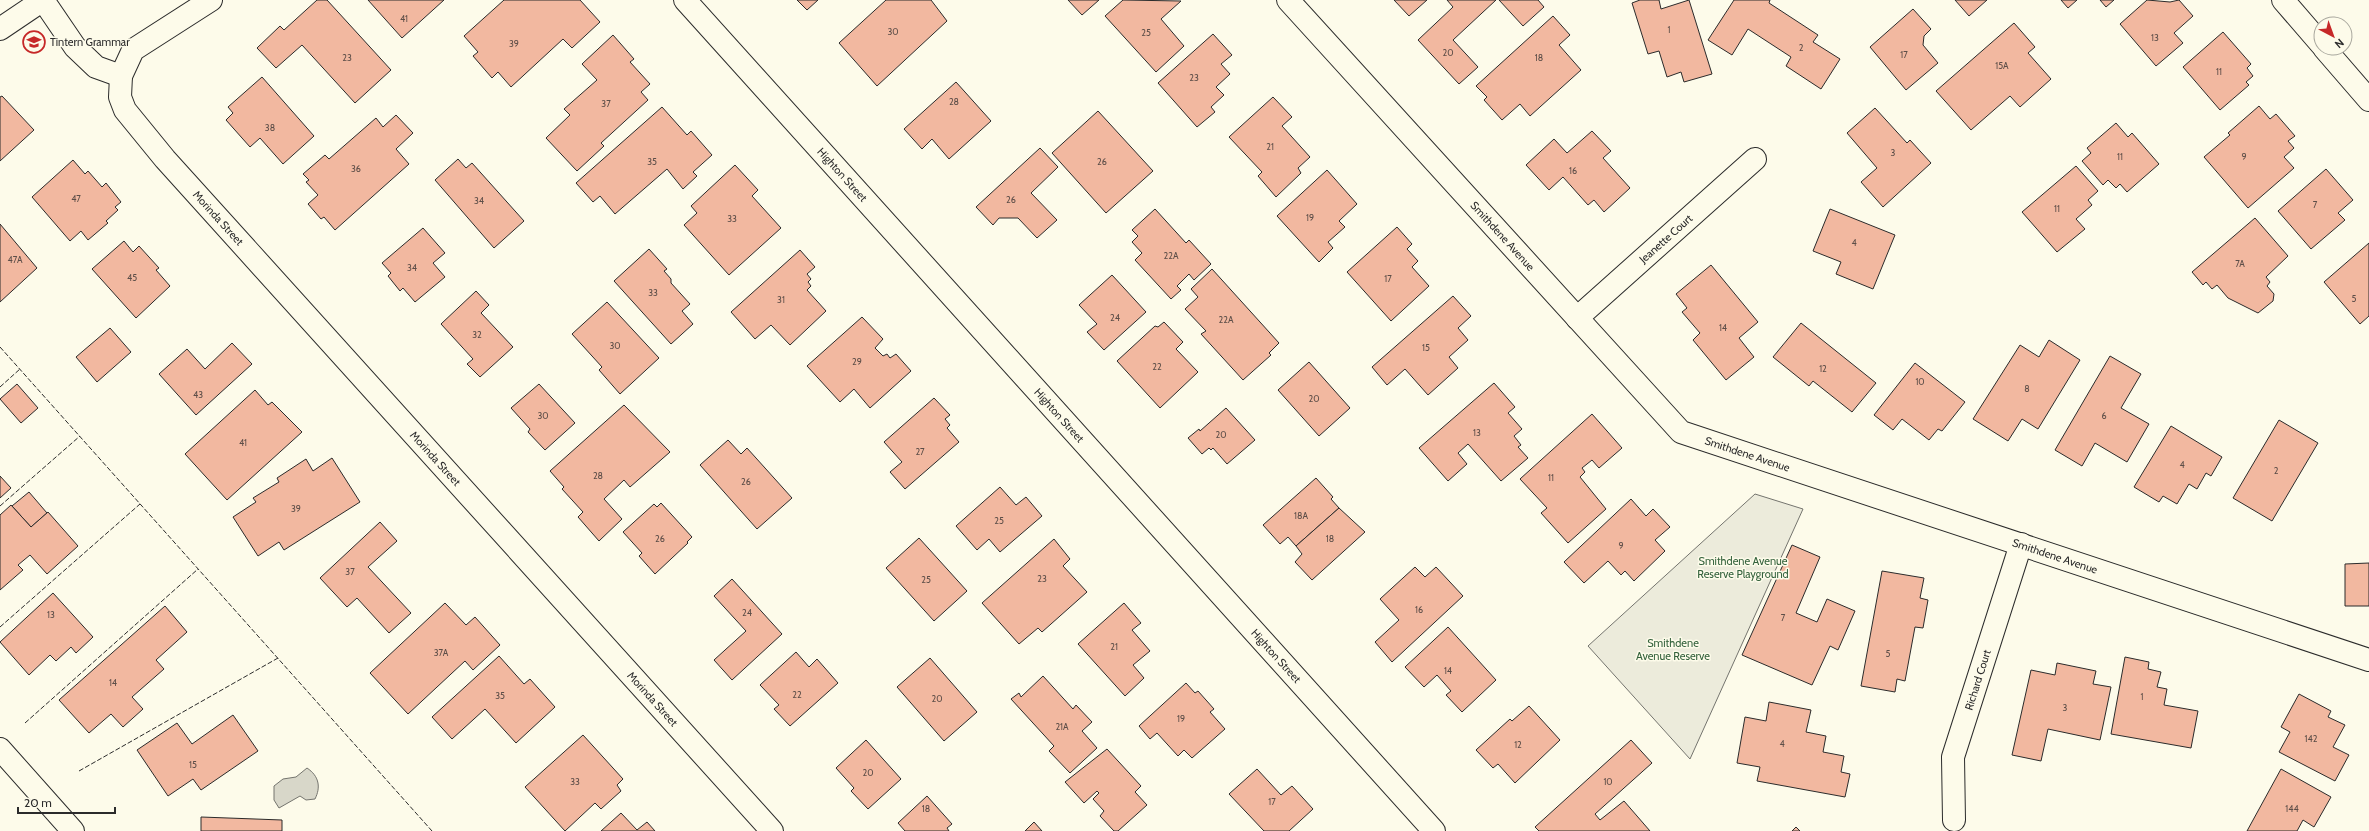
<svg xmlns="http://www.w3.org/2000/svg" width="2369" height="831" font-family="Cabin,sans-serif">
  <rect width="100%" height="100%" fill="#fdfbea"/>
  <path fill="#ecebdb" stroke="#74746e" d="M1755 494 1803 509 1690 759 1588 646Z"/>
  <path fill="#d8d7c9" stroke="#74746e" d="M307 768C319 776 321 787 315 799L306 800 300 796 279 808 274 800V786L283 779 296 777Z"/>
  <g fill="#f2b8a0" stroke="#2b2b2b">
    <path d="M317 0H327L391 70 355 103 302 45 276 68 257 48 280 26 284 30Z"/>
    <path d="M368 0H444L402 38Z"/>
    <path d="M504 0H580L600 22 572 48 563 39 511 87 498 72 492 78 473 56 478 52 464 36Z"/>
    <path d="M797 0H818L807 10Z"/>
    <path d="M886 0H931L947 21 877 86 839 43Z"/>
    <path d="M1068 0H1099L1082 15Z"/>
    <path d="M1123 0 1181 1 1161 19 1184 46 1156 72 1105 16Z"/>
    <path d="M1394 0H1427L1409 16Z"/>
    <path d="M1447 0H1496L1453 40 1478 67 1459 84 1418 40 1453 7Z"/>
    <path d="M1499 0H1538L1544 7 1523 26Z"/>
    <path d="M1640 0H1659L1661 9 1689 0 1712 74 1684 82 1681 72 1667 77 1659 51 1648 54 1632 3Z"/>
    <path d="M1734 0H1770L1769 3 1818 35 1813 42 1840 59 1821 89 1786 66 1791 57 1748 29 1732 55 1708 40Z"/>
    <path d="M1955 0H1987L1969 16Z"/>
    <path d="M2061 0H2077L2068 8Z"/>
    <path d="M2100 0H2114L2106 7Z"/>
    <path d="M2147 0 2170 2 2179 0 2193 16 2174 33 2183 43 2156 66 2120 24Z"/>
    <path d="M1913 9 1931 29 1924 36 1923 45 1938 63 1906 90 1870 47Z"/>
    <path d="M1553 16 1570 35 1559 45 1581 70 1530 116 1520 104 1502 120 1484 100 1487 97 1476 86Z"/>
    <path d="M2014 23 2035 47 2028 53 2051 79 2020 107 2010 96 1971 130 1936 91Z"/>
    <path d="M2223 32 2251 64 2247 68 2253 76 2246 82 2249 85 2220 110 2183 67Z"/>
    <path d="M1213 34 1232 55 1221 64 1230 74 1216 87 1224 95 1211 107 1215 112 1197 127 1158 83Z"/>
    <path d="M613 35 634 59 630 62 650 84 641 92 648 100 601 143 604 146 577 171 546 138 570 115 564 109 597 80 582 64Z"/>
    <path d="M262 77 314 136 283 164 260 138 250 147 226 120 233 113 228 107Z"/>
    <path d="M956 82 991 121 949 159 932 139 922 149 904 129Z"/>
    <path d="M2 96 34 130 0 161V97Z"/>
    <path d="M1273 97 1292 117 1282 126 1310 157 1298 168 1301 173 1276 197 1258 176 1262 172 1229 137Z"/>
    <path d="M2259 106 2270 119 2276 114 2295 136 2288 141 2294 148 2284 157 2294 168 2248 208 2204 157 2230 135 2228 133Z"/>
    <path d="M662 107 687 135 691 131 712 155 693 172 697 176 683 189 667 169 615 214 600 196 593 202 576 183Z"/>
    <path d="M1875 108 1907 143 1910 140 1931 163 1883 207 1861 182 1877 168 1847 133Z"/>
    <path d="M1098 111 1153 171 1106 213 1052 153Z"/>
    <path d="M396 115 413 133 396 149 409 164 335 230 324 217 321 219 308 204 318 195 306 182 309 180 303 174 325 155 329 159 376 118 383 127Z"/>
    <path d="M2116 123 2128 137 2132 133 2159 164 2127 192 2120 184 2116 188 2108 180 2103 185 2082 161 2091 153 2087 148Z"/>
    <path d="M1592 131 1611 151 1603 158 1630 188 1604 212 1594 200 1588 205 1563 177 1549 190 1526 165 1554 139 1567 153Z"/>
    <path d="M1040 148 1058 167 1031 193 1057 220 1037 238 1018 218H999L993 225 976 207Z"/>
    <path d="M458 159 466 168 472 163 524 221 494 248 435 180Z"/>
    <path d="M73 160 85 174 88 171 102 187 106 183 121 202 115 207 118 210 106 221 108 223 88 240 81 231 70 241 32 197Z"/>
    <path d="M735 165 758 190 752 196 781 228 729 275 684 225 697 213 691 206Z"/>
    <path d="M2076 166 2098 191 2088 200 2092 205 2076 219 2085 229 2057 252 2022 212Z"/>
    <path d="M2326 169 2353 200 2338 213 2345 220 2311 249 2278 211Z"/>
    <path d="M1327 170 1357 204 1339 221 1345 227 1328 242 1333 248 1319 262 1277 216Z"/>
    <path d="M1155 209 1186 243 1189 240 1211 264 1194 280 1189 274 1177 286 1181 290 1171 299 1135 260 1142 253 1132 242 1138 236 1132 230Z"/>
    <path d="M1830 209 1895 235 1873 289 1836 274 1841 262 1813 251Z"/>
    <path d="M2255 218 2288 256 2266 277 2270 282 2267 286 2274 294 2273 301 2258 313 2228 298 2217 285 2212 289 2206 282 2203 285 2192 272Z"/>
    <path d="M0 224 37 268 0 302Z"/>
    <path d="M1397 227 1412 244 1407 249 1418 261 1412 267 1429 286 1391 321 1347 272Z"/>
    <path d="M423 228 445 253 433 263 445 277 415 302 403 288 400 291 388 276 391 273 382 263Z"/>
    <path d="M124 241 133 252 139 246 159 268 156 270 170 286 136 318 92 269Z"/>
    <path d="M2369 243V316L2360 324 2324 282Z"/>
    <path d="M649 249 667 269 664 271 671 279V283L690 304 682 311 693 324 671 344 614 281Z"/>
    <path d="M800 250 815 267 807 274 811 279 808 282 811 286 807 290 826 311 790 345 771 325 755 339 731 312Z"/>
    <path d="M1711 265 1758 322 1739 338 1754 357 1726 380 1693 340 1700 333 1682 312 1687 308 1676 294Z"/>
    <path d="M1212 269 1279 343 1269 353 1271 355 1243 380 1201 334 1206 331 1185 309 1198 297 1191 289Z"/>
    <path d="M1112 275 1146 312 1104 350 1087 332 1097 324 1079 305Z"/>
    <path d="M476 291 489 305 481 313 513 347 480 377 467 364 473 359 441 324Z"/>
    <path d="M1453 296 1471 316 1458 328 1468 340 1449 357 1458 368 1428 395 1405 369 1387 385 1372 367Z"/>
    <path d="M607 302 659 358 620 394 599 370 602 367 572 334Z"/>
    <path d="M862 317 883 339 875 348 883 356 887 354 890 358 896 354 911 371 870 408 854 389 840 402 807 366Z"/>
    <path d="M1164 322 1183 342 1176 349 1198 372 1160 408 1117 361 1155 326 1158 327Z"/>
    <path d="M1801 323 1876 383 1852 412 1813 381 1809 386 1773 357Z"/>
    <path d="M110 328 131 352 97 382 76 357Z"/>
    <path d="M2049 340 2080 360 2038 429 2022 419 2008 441 1973 419 2020 345 2039 357Z"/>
    <path d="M232 343 252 364 196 415 159 374 187 349 205 369Z"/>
    <path d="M2110 356 2141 374 2121 408 2149 424 2127 462 2095 443 2082 466 2055 450Z"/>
    <path d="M1309 362 1350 408 1319 436 1278 390Z"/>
    <path d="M1915 363 1965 402 1942 431 1938 429 1929 440 1902 419 1893 430 1874 415Z"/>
    <path d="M1494 383 1515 407 1508 413 1522 429 1514 436 1521 445 1518 447 1528 458 1501 481 1468 444 1458 453 1467 464 1448 481 1419 448Z"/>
    <path d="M17 384 38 408 21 423 0 399Z"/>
    <path d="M539 384 575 423 545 450 528 432 530 429 511 408Z"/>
    <path d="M255 390 268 405 272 402 302 432 227 500 185 454Z"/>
    <path d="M934 398 950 415 945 419 950 425 947 428 959 442 905 489 890 472 902 462 884 442Z"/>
    <path d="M624 405 670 452 630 487 624 480 604 499 622 519 599 541 578 517 583 512 562 489 564 487 550 471Z"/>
    <path d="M1226 408 1255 440 1227 464 1213 448 1211 450 1209 448 1202 454 1188 438 1199 429 1200 431Z"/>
    <path d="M1592 414 1622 448 1599 468 1592 460 1582 468 1585 472 1580 477 1606 509 1568 543 1541 513 1547 508 1520 479Z"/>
    <path d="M2279 420 2318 443 2272 521 2233 498Z"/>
    <path d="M2171 426 2222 457 2211 476 2206 473 2197 489 2189 484 2177 504 2163 496 2159 502 2134 487Z"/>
    <path d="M728 440 741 454 747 448 792 498 757 529 700 465Z"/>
    <path d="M332 458 360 502 284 550 279 542 258 556 233 517 256 502 253 498 279 482 277 478 306 459 313 471Z"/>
    <path d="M0 476 11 488 0 498Z"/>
    <path d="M1316 478 1333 497 1331 499 1339 508 1296 546 1288 537 1280 544 1263 525Z"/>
    <path d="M1000 487 1016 505 1026 497 1042 516 1000 552 989 539 977 550 956 526Z"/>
    <path d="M29 492 47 513 31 527 12 506Z"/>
    <path d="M1631 499 1646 516 1653 509 1670 527 1655 540 1665 551 1634 581 1625 571 1621 575 1608 561 1584 583 1564 562Z"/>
    <path d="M661 503 692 537 687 542 688 543 655 574 639 556 642 553 623 532 654 504 657 507Z"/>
    <path d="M11 505 31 527 48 512 78 546 47 574 30 555 18 565 23 570 0 590V515Z"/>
    <path d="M1339 508 1365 532 1312 580 1295 562 1302 554 1296 546Z"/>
    <path d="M380 522 397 541 368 567 411 613 389 633 357 598 347 607 320 578Z"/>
    <path d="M919 538 967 591 934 621 886 568Z"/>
    <path d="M1054 539 1070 559 1063 566 1087 592 1042 632 1038 628 1019 644 982 603Z"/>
    <path d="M1792 545 1820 557 1796 613 1817 622 1827 599 1855 611 1838 650 1830 646 1812 685 1742 655Z"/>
    <path d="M2369 563V606H2345V564Z"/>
    <path d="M1415 567 1425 577 1436 567 1463 596 1392 662 1375 642 1399 620 1380 599Z"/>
    <path d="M1882 571 1924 578 1920 598 1928 600 1923 628 1915 627 1905 681 1897 679 1895 692 1861 686Z"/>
    <path d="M732 579 782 634 732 680 714 660 746 631 714 596Z"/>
    <path d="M53 593 93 637 76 653 71 647 56 661 50 655 29 675 0 642Z"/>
    <path d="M445 603 466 625 475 617 500 645 473 670 465 661 408 714 370 673Z"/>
    <path d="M1124 603 1141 623 1132 630 1150 651 1133 665 1144 678 1125 696 1078 644Z"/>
    <path d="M165 606 187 632 156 660 164 669 132 697 143 709 123 727 111 714 89 733 59 700Z"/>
    <path d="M1448 627 1496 680 1462 712 1446 695 1451 691 1437 675 1424 687 1405 667Z"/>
    <path d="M796 652 809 667 817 659 838 683 790 726 774 709 779 705 760 685Z"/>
    <path d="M499 656 524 684 530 679 555 707 516 743 485 709 452 739 432 717Z"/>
    <path d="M2125 657 2149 662 2148 669 2161 672 2157 687 2167 689 2164 705 2198 711 2191 748 2111 734Z"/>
    <path d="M930 658 977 712 944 741 897 687Z"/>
    <path d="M2057 663 2096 671 2093 684 2111 687 2100 740 2048 729 2041 761 2012 755 2031 670 2055 675Z"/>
    <path d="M1043 676 1073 709 1076 705 1092 722 1082 731 1097 748 1070 773 1049 751 1054 746 1011 699 1019 693 1021 697Z"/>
    <path d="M1186 683 1195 693 1198 691 1214 709 1210 712 1225 729 1192 758 1184 750 1178 756 1157 733 1150 739 1139 726Z"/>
    <path d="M2299 694 2331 711 2328 717 2345 725 2333 747 2349 755 2335 781 2279 752 2290 732 2281 727Z"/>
    <path d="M1769 702 1811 710 1806 732 1826 736 1823 752 1844 756 1841 772 1850 774 1845 797 1757 781 1760 767 1737 763 1745 717 1766 721Z"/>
    <path d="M1529 706 1560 740 1515 783 1498 764 1493 768 1476 750 1510 719 1512 721Z"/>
    <path d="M233 715 258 751 201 790 193 779 168 796 137 750 177 723 192 744Z"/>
    <path d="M583 735 623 779 617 785 621 791 601 809 595 803 565 831 525 787Z"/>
    <path d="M866 740 901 779 868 809 851 791 854 788 836 768Z"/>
    <path d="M1631 740 1652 763 1595 814 1600 820 1624 801 1650 831H1539L1535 827Z"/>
    <path d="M1107 749 1141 786 1135 792 1147 805 1118 831H1114L1100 816 1104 811 1093 799 1099 793 1097 791 1084 803 1065 782Z"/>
    <path d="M1257 769 1281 795 1292 786 1313 809 1289 831H1264L1229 794Z"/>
    <path d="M2281 769 2331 797 2314 827 2303 820 2297 831H2247Z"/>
    <path d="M927 796 952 824 947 828 949 831H905L898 823Z"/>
    <path d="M621 813 637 830 647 822 655 831H601Z"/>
    <path d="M201 817 282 820V831H201Z"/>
    <path d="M1034 822 1042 831H1025Z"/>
    <path d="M1796 827 1800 831H1792Z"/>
  </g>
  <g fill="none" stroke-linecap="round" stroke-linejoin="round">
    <g stroke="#2b2b2b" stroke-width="24">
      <g id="minor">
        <path d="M43 0 75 47 96 67 121 76"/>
        <path id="s1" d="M211 0 133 50 121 76 120 97 125 110 165 159 772 831"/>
        <path id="s2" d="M685 0 1434 831"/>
        <path id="s3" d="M1288 0 1681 432 2369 660"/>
        <path d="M2283 0 2321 44"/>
        <path d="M0 29 43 0"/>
        <path d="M2324 48 2369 100"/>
        <path id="s4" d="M1577 318 1755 159"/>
        <path d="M0 749 73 831"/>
        <path id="s5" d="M1954 820 1953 757 2021 544"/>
      </g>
    </g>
    <use href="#minor" stroke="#fdfbea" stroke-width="22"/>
    <g stroke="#2b2b2b" stroke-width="1" stroke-dasharray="5 2" stroke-linecap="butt">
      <path d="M0 347 432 831"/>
      <path d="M0 387 20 369"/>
      <path d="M0 506 80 436"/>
      <path d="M0 627 140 504"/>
      <path d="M25 723 198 569"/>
      <path d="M79 771 278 658"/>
    </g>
  </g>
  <defs>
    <g id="school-ring" transform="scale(1.15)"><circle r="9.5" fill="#fdfbea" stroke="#c62828" stroke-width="1.5"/><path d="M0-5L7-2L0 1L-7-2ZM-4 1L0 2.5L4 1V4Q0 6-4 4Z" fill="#c62828"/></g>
  </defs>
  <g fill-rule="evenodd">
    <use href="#school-ring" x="34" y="42"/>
  </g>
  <g text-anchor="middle" stroke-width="3" stroke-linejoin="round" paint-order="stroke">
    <g font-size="9" fill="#5d4e48">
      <text x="404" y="22">41</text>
      <text x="1669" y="33">1</text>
      <text x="893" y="35">30</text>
      <text x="1146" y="36">25</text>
      <text x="2155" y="41">13</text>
      <text x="514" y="47">39</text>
      <text x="1801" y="51">2</text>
      <text x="1448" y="56">20</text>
      <text x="1904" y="58">17</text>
      <text x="347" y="61">23</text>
      <text x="1539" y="61">18</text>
      <text x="2002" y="69">15A</text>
      <text x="2219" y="75">11</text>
      <text x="1194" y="81">23</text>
      <text x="954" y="105">28</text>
      <text x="606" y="107">37</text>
      <text x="270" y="131">38</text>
      <text x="1270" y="150">21</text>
      <text x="1893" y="156">3</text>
      <text x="2120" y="160">11</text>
      <text x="2244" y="160">9</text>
      <text x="652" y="165">35</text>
      <text x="1102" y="165">26</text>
      <text x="356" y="172">36</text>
      <text x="1573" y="174">16</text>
      <text x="76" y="202">47</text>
      <text x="1011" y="203">26</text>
      <text x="479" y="204">34</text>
      <text x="2315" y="208">7</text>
      <text x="2057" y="212">11</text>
      <text x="1310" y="221">19</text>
      <text x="732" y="222">33</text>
      <text x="1854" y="246">4</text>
      <text x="1171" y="259">22A</text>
      <text x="15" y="263">47A</text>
      <text x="2240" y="267">7A</text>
      <text x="412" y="271">34</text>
      <text x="132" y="281">45</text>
      <text x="1388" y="282">17</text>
      <text x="653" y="296">33</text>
      <text x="2354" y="302">5</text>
      <text x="781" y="303">31</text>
      <text x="1115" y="321">24</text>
      <text x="1226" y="323">22A</text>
      <text x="1723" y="331">14</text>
      <text x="477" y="338">32</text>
      <text x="615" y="349">30</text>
      <text x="1426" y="351">15</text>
      <text x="857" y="365">29</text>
      <text x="1157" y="370">22</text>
      <text x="1823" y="372">12</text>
      <text x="1920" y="385">10</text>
      <text x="2027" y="392">8</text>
      <text x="198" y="398">43</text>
      <text x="1314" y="402">20</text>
      <text x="543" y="419">30</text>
      <text x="2104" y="419">6</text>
      <text x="1477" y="436">13</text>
      <text x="1221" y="438">20</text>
      <text x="243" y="446">41</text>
      <text x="920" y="455">27</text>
      <text x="2182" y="468">4</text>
      <text x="2276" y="474">2</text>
      <text x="598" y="479">28</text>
      <text x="1551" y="481">11</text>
      <text x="746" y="485">26</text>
      <text x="296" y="512">39</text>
      <text x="1301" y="519">18A</text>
      <text x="999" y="524">25</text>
      <text x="660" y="542">26</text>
      <text x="1330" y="542">18</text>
      <text x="1621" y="549">9</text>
      <text x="350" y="575">37</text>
      <text x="1042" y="582">23</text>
      <text x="926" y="583">25</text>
      <text x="1419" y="613">16</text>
      <text x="747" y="616">24</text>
      <text x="51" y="618">13</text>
      <text x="1783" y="621">7</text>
      <text x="1114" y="650">21</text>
      <text x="441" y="656">37A</text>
      <text x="1888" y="657">5</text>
      <text x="1448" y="674">14</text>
      <text x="113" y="686">14</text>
      <text x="797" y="698">22</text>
      <text x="500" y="699">35</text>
      <text x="2142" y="700">1</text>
      <text x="937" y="702">20</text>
      <text x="2065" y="711">3</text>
      <text x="1181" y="722">19</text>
      <text x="1062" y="730">21A</text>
      <text x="2311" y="742">142</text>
      <text x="1782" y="747">4</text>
      <text x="1518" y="748">12</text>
      <text x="193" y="768">15</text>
      <text x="868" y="776">20</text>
      <text x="575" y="785">33</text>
      <text x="1608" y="785">10</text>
      <text x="1272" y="805">17</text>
      <text x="926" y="812">18</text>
      <text x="2292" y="812">144</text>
    </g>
    <g font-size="11" fill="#2b2b2b" stroke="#fdfbea" text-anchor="start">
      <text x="50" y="46">Tintern Grammar</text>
    </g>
    <g font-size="11" fill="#2b2b2b" stroke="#fdfbea">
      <text dy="4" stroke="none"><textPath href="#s2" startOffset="235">Highton Street</textPath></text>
      <text dy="4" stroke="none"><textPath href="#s1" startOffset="299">Morinda Street</textPath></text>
      <text dy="4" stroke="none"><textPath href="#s3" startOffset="319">Smithdene Avenue</textPath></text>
      <text dy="4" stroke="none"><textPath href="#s4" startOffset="119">Jeanette Court</textPath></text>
      <text dy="4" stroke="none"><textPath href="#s2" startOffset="559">Highton Street</textPath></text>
      <text dy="4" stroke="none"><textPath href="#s3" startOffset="654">Smithdene Avenue</textPath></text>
      <text dy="4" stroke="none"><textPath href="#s1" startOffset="623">Morinda Street</textPath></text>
      <text dy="4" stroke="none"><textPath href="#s3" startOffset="978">Smithdene Avenue</textPath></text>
      <text dy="4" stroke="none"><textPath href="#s2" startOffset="883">Highton Street</textPath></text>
      <text dy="4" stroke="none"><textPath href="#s5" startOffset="144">Richard Court</textPath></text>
      <text dy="4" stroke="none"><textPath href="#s1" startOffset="947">Morinda Street</textPath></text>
    </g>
    <g font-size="11" fill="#34623c" stroke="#fdfbea">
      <text x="1743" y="565">Smithdene Avenue<tspan x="1743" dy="13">Reserve Playground</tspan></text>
      <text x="1673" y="647">Smithdene<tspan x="1673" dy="13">Avenue Reserve</tspan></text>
    </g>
  </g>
  <g transform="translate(2333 36) rotate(139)"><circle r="19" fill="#fdfbea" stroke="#a9a89e"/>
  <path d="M0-3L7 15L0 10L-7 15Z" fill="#c62828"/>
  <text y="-6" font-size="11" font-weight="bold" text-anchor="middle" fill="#2b2b2b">N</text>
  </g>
  <path d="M18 807v6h97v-6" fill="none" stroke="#2b2b2b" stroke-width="2"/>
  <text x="24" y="807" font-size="12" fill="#2b2b2b" stroke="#fdfbea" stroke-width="3" paint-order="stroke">20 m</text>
</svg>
